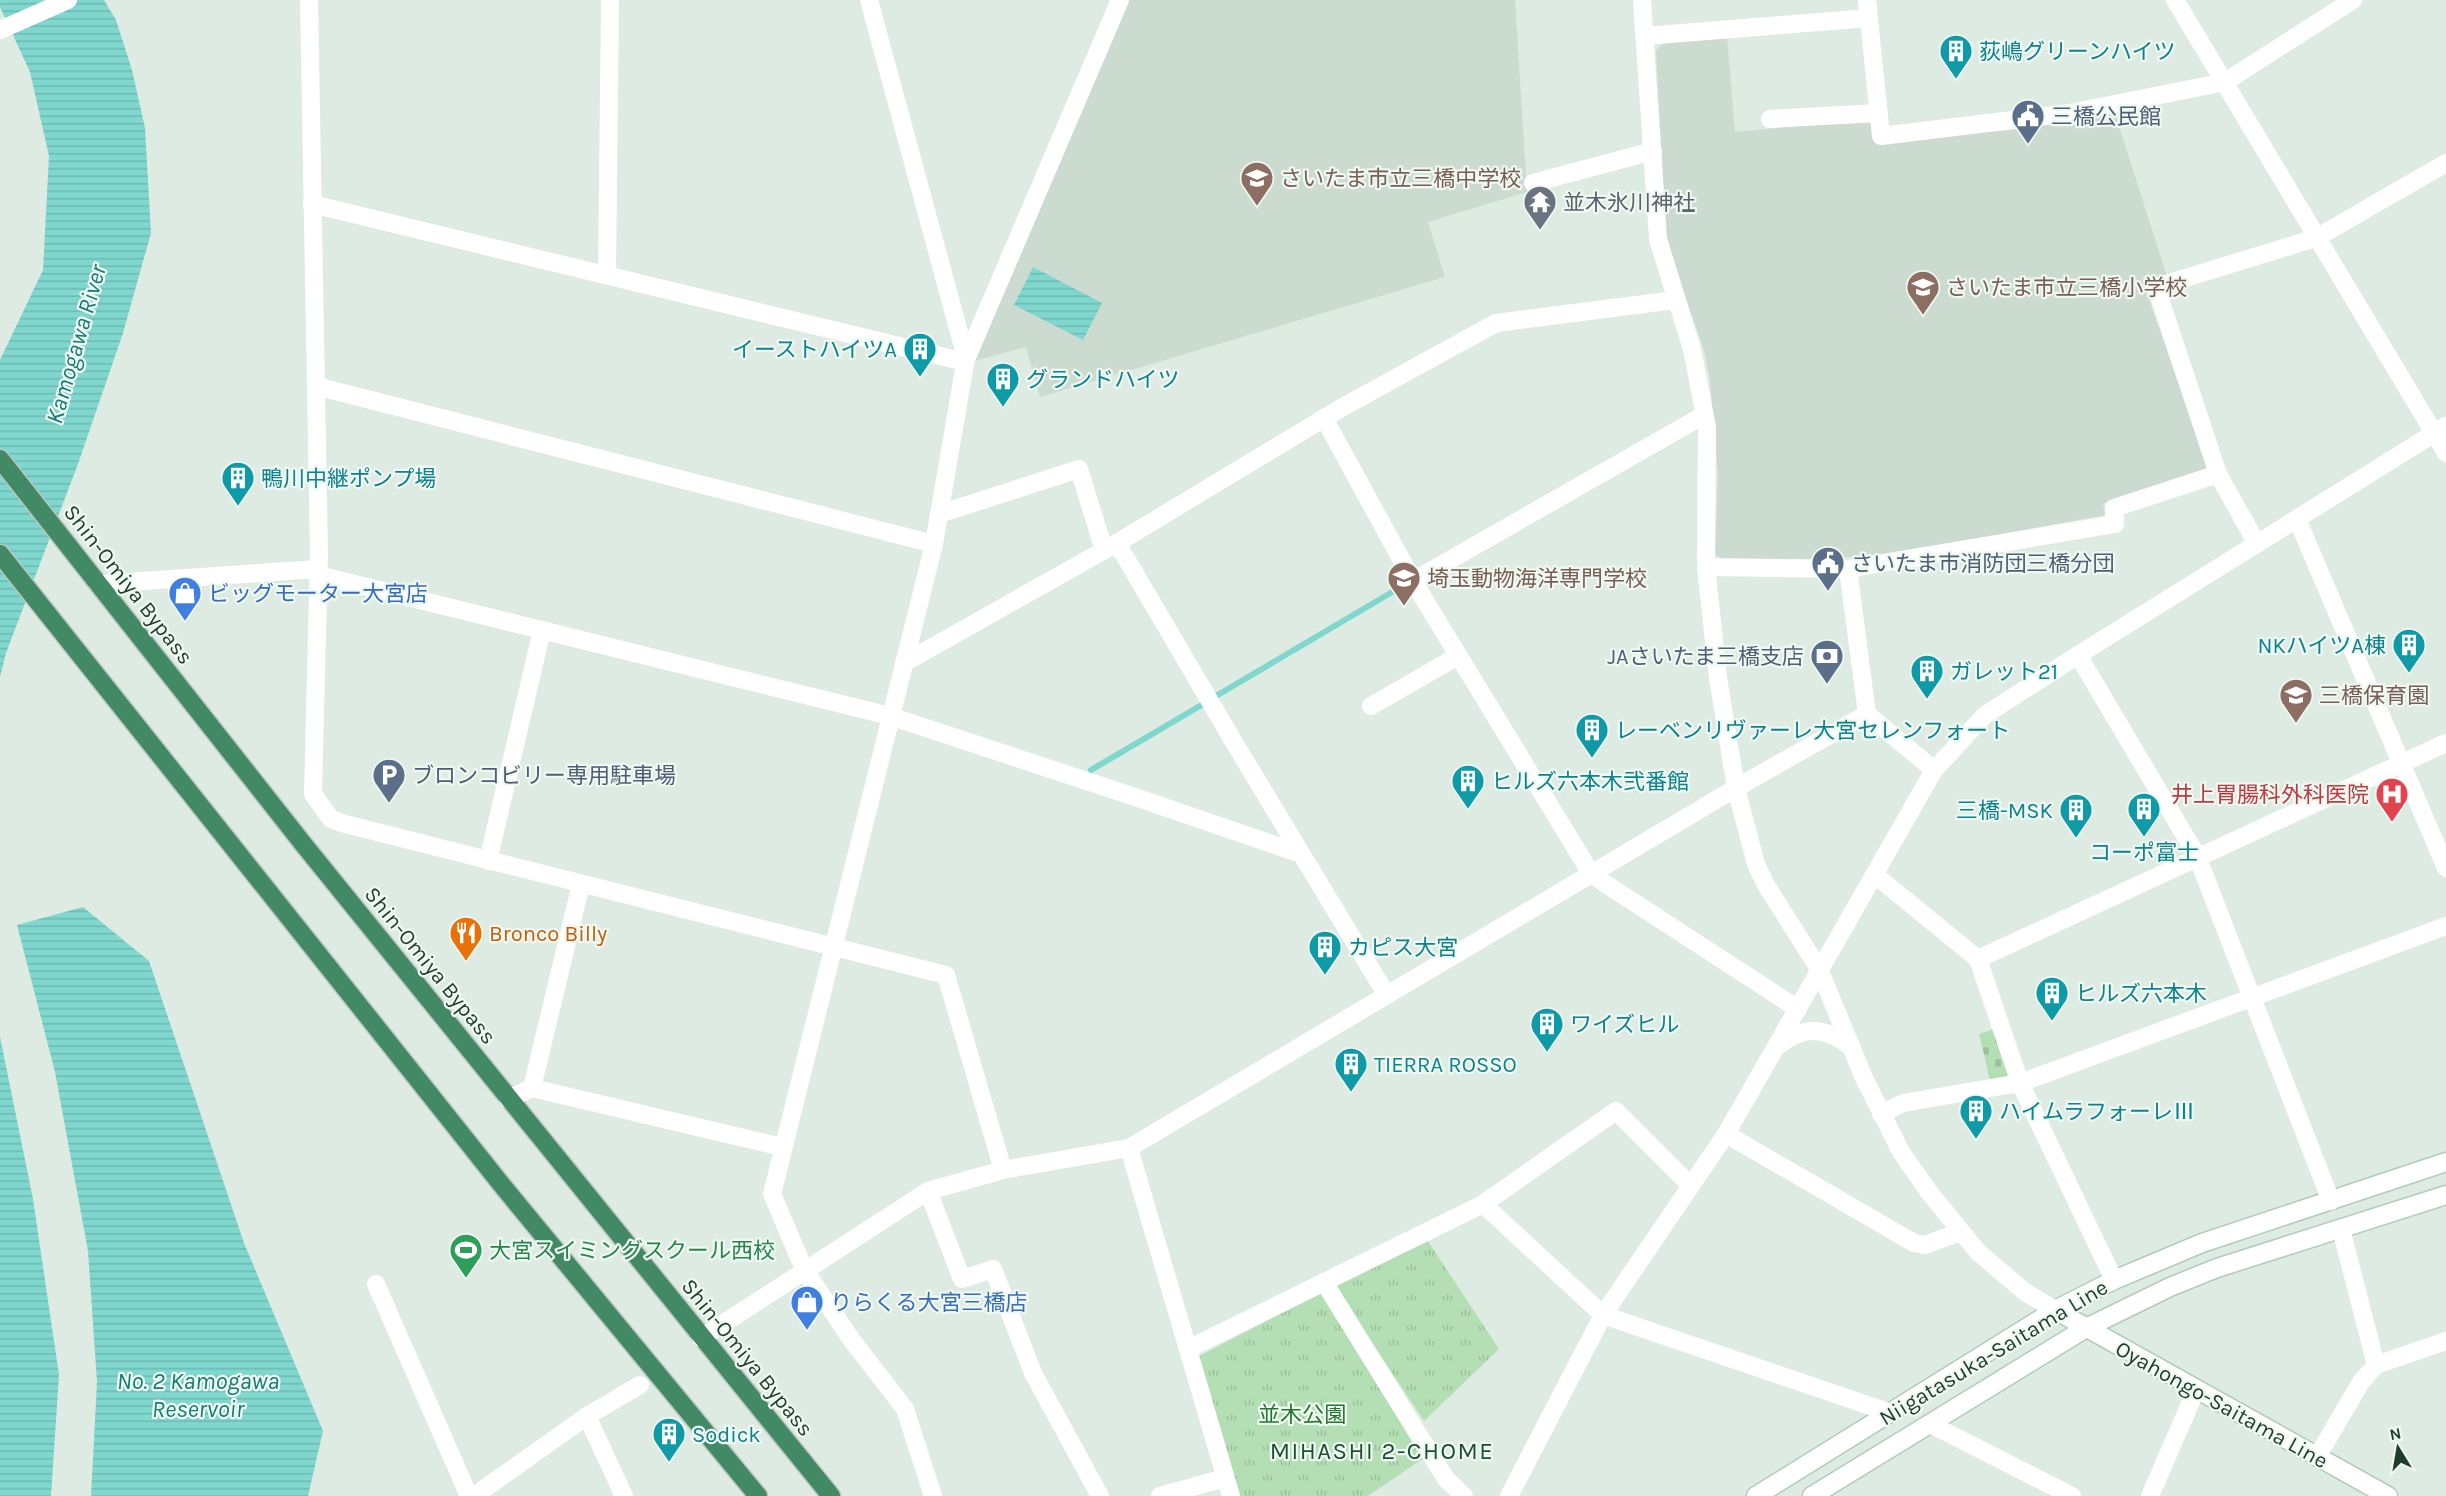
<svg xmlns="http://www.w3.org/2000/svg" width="2446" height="1496" font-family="Karla,'Noto Sans JP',sans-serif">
  <defs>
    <pattern id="cemetery-stones" width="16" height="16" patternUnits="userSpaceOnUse" patternTransform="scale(1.5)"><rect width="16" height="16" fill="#b4dfb5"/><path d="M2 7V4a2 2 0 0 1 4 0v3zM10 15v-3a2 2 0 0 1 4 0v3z" fill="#9ac09c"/></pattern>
    <pattern id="park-tufts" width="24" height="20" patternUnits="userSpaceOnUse" patternTransform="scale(1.5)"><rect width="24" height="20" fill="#b4dfb5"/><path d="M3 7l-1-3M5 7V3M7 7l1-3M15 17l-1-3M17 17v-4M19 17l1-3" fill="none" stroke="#9ac09c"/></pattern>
    <pattern id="water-rules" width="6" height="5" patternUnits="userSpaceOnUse" patternTransform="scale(1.5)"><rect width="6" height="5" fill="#7fd7ce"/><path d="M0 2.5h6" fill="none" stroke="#6db9b1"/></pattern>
  </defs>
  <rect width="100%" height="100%" fill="#deebe2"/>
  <g fill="#ccdbd0">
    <path d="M1125 0H1515L1527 192 1428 222 1445 277 1040 397 1026 347 970 362Z"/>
    <path d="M1727 36 1735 132 1870 119 1873 141 2012 130 2114 111 2167 276 2143 282 2207 466 2204 471 2103 504 2105 515 1992 536 1875 555 1823 559 1722 560 1715 553 1718 476 1710 381 1704 350 1668 248 1666 234 1656 51 1664 42Z"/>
  </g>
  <path fill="url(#cemetery-stones)" d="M1997 1028 2009 1070 2007 1076 1990 1080 1979 1034Z"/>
  <g fill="url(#park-tufts)">
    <path d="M1428 1241 1499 1349 1424 1421 1334 1286Z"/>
    <path d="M1323 1292 1424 1458 1368 1496H1240L1199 1356Z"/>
  </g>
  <g fill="url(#water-rules)">
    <path d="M0 0H104L116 20 132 70 145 128 151 233 123 333 78 464 6 653 0 677V360L43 270 49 156 30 72 0 7Z"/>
    <path d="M1033 267 1102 303 1083 340 1014 305Z"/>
    <path d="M83 907 149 961 244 1243 323 1431 308 1496H91L97 1382 88 1251 55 1072 17 925Z"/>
    <path d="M0 1037 33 1199 59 1375 51 1496H0Z"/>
  </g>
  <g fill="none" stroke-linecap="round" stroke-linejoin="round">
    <g stroke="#7fd7ce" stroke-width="6">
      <path d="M1216 696 1404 585"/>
      <path d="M1091 770 1205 703"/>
    </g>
    <g stroke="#b0ccbb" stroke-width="21">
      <g id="secondary">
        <path d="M2055 1310 2388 1496"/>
        <path d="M1756 1496 2055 1310 2114 1280 2202 1243 2446 1162"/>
        <path d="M1812 1496 2086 1328 2170 1287 2217 1268 2446 1195"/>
      </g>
    </g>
    <g stroke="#bcc5c0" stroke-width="21">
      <g id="trunk">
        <path d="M0 459 304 845 831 1496"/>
        <path d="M0 554 501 1184 758 1496"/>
      </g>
    </g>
    <g stroke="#fff" stroke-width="18">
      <path d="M309 0 319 555 313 794 331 819 345 824 946 975 1003 1170"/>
      <path d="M869 0 966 358 934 544 772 1194 804 1269 851 1339 905 1409 933 1496"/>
      <path d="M1867 0 1881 136 2070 113 2225 82 2353 0"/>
      <path d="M0 30 68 0"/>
      <path d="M1645 36 1869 18"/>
      <path d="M1770 119 1878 113"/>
      <path d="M1533 183 1653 151"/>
      <path d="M312 204 965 362 1120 0"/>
      <path d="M607 275 610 0"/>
      <path d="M316 386 934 544"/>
      <path d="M1324 418 1413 581 1592 875 1798 1009"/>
      <path d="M939 514 1079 469 1104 550"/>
      <path d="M2297 519 2446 868"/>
      <path d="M1117 543 1235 744 1386 994"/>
      <path d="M2257 544 2218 474 2156 287 2316 238 2446 163"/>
      <path d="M1706 567 1848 569 2115 524 2114 508 2218 474"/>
      <path d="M1848 569 1867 714 1934 770"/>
      <path d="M318 575 890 716 1135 797 1301 854"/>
      <path d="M1413 581 1704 415"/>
      <path d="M98 584 318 569"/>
      <path d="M2078 655 2197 856 2331 1201"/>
      <path d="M904 663 1117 543 1341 408 1496 323 1675 300"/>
      <path d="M1371 706 1458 656"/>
      <path d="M488 861 542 630"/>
      <path d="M1875 875 1978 959 2020 1083 2114 1280"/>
      <path d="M1978 959 2446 743"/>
      <path d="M532 1088 581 884"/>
      <path d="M508 1099 532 1088 782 1147"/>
      <path d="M1881 1114 1903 1103 2020 1083 2446 926"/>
      <path d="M1726 1134 1914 1243 1925 1245 1960 1232"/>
      <path d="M1129 1148 1231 1496"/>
      <path d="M928 1191 962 1279 993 1269 1033 1373 1100 1496"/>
      <path d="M1483 1204 1603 1315 1891 1413"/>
      <path d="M1324 1282 1446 1479 1464 1496"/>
      <path d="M376 1284 469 1496"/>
      <path d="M701 1338 928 1191 1003 1170 1129 1148 1736 788 1867 714"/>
      <path d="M1188 1349 1483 1204 1616 1111 1691 1186"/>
      <path d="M2376 1365 2446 1341"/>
      <path d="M587 1416 624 1496"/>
      <path d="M1930 1424 2072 1496"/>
      <path d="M2317 1457 2361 1382 2376 1365 2341 1229"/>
      <path d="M474 1496 587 1416 640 1385"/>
      <path d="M1160 1496 1225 1478"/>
      <path d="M2150 1496 2196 1390"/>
    </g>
    <g stroke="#fff" stroke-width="18">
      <path d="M1642 0 1658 239 1692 349 1707 427 1706 567 1718 678 1736 788 1756 864 1766 885 1819 969 1864 1078 1901 1152 1929 1192 1978 1252 2025 1292 2055 1310"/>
      <path d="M2175 0 2446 453"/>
      <path d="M1779 1045C1805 1025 1827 1027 1852 1048"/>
      <path d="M1509 1496 1603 1315 1726 1134 1934 770 1985 715 2078 655 2446 426"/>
    </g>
    <use href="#secondary" stroke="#fff" stroke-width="18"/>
    <use href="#trunk" stroke="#428966" stroke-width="18"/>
  </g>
  <defs>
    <g id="building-pin" transform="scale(1.725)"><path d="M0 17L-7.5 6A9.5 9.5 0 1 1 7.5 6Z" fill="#0f9aa8" stroke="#eff8f1"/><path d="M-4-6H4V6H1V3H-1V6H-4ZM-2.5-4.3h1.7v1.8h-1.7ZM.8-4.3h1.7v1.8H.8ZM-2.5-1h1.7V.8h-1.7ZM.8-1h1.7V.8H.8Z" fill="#fff"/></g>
    <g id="civic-pin" transform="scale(1.725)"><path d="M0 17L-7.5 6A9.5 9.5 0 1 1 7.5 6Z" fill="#5c6f8a" stroke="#eff8f1"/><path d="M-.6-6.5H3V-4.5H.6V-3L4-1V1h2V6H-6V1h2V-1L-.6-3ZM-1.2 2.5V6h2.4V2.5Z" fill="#fff"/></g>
    <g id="school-pin" transform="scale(1.725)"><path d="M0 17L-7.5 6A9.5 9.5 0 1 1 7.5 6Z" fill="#8d6e63" stroke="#eff8f1"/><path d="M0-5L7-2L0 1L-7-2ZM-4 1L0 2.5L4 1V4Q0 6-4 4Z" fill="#fff"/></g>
    <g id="temple-pin" transform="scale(1.725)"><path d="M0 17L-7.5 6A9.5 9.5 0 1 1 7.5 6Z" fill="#6b7280" stroke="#eff8f1"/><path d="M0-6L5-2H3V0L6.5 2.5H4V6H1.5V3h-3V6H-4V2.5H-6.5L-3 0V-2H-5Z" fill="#fff"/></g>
    <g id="university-pin" transform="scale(1.725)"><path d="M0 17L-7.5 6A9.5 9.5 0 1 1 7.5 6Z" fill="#8d6e63" stroke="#eff8f1"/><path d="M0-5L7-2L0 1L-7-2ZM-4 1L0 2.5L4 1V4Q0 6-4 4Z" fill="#fff"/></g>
    <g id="shop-pin" transform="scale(1.725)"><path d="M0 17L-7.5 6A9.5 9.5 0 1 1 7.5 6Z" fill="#3f7fe0" stroke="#eff8f1"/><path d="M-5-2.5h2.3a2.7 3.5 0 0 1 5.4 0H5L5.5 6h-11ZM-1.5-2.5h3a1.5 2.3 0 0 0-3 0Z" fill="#fff"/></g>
    <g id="bank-pin" transform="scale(1.725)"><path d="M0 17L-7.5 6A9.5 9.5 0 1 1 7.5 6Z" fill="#5c6f8a" stroke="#eff8f1"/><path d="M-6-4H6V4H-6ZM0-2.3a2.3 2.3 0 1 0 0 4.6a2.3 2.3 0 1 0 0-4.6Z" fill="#fff"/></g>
    <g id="parking-pin" transform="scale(1.725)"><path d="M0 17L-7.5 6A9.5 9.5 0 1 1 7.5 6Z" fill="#5c6f8a" stroke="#eff8f1"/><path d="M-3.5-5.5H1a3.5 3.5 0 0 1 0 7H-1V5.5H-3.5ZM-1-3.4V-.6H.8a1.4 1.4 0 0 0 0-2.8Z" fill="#fff"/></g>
    <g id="hospital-pin" transform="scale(1.725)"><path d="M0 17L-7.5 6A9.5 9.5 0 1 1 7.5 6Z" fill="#e0444e" stroke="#eff8f1"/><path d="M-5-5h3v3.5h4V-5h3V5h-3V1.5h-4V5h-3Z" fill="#fff"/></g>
    <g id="restaurant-pin" transform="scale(1.725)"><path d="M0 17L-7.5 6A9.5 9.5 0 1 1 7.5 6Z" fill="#e8710a" stroke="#eff8f1"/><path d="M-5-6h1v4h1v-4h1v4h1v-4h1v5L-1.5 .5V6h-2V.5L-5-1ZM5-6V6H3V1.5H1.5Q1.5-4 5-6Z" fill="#fff"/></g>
    <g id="stadium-pin" transform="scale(1.725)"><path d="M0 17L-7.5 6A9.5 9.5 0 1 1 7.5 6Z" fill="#2e9e5b" stroke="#eff8f1"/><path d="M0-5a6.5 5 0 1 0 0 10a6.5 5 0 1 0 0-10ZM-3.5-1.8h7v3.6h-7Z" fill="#fff"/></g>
  </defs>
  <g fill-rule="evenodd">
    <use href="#building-pin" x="1956" y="51"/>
    <use href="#civic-pin" x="2028" y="116"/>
    <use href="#school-pin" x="1257" y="178"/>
    <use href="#temple-pin" x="1540" y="202"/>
    <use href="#school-pin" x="1923" y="287"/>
    <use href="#building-pin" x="920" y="349"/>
    <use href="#building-pin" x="1003" y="379"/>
    <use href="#building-pin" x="238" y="478"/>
    <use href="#civic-pin" x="1828" y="563"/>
    <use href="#university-pin" x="1404" y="578"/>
    <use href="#shop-pin" x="185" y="593"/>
    <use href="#building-pin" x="2409" y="645"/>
    <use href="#bank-pin" x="1827" y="656"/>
    <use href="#building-pin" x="1927" y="671"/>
    <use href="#school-pin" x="2296" y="695"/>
    <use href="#building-pin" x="1592" y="730"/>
    <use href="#parking-pin" x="389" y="775"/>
    <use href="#building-pin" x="1468" y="781"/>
    <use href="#hospital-pin" x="2392" y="794"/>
    <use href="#building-pin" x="2144" y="809"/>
    <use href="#building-pin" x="2076" y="810"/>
    <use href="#restaurant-pin" x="466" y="933"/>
    <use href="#building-pin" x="1325" y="947"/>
    <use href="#building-pin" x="2052" y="993"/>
    <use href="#building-pin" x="1547" y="1024"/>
    <use href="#building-pin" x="1351" y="1064"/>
    <use href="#building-pin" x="1976" y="1111"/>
    <use href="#stadium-pin" x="466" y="1250"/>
    <use href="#shop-pin" x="807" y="1302"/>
    <use href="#building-pin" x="669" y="1434"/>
  </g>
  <g text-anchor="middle" stroke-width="4.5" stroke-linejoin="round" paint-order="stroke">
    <g font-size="22" fill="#0d838f" stroke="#eff8f1" text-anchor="start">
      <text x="1979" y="59">荻嶋グリーンハイツ</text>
      <text x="897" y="357" text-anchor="end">イーストハイツA</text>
      <text x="1026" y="387">グランドハイツ</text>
      <text x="261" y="486">鴨川中継ポンプ場</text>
      <text x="2386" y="653" text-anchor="end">NKハイツA棟</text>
      <text x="1950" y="679">ガレット21</text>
      <text x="1615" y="738">レーベンリヴァーレ大宮セレンフォート</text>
      <text x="1491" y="789">ヒルズ六本木弐番館</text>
      <text x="2053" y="818" text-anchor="end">三橋-MSK</text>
      <text x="2144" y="860" text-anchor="middle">コーポ富士</text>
      <text x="1348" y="955">カピス大宮</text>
      <text x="2075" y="1001">ヒルズ六本木</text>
      <text x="1570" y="1032">ワイズヒル</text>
      <text x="1374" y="1072">TIERRA ROSSO</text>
      <text x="1999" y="1119">ハイムラフォーレⅢ</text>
      <text x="692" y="1442">Sodick</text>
    </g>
    <g font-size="22" fill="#4e5e75" stroke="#eff8f1" text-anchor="start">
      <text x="2051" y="124">三橋公民館</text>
      <text x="1851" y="571">さいたま市消防団三橋分団</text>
      <text x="1804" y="664" text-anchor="end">JAさいたま三橋支店</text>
      <text x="412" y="783">ブロンコビリー専用駐車場</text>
    </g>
    <g font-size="22" fill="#785e54" stroke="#eff8f1" text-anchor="start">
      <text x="1280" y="186">さいたま市立三橋中学校</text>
      <text x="1946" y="295">さいたま市立三橋小学校</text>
      <text x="1427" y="586">埼玉動物海洋専門学校</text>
      <text x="2319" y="703">三橋保育園</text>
    </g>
    <g font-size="22" fill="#5b616d" stroke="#eff8f1" text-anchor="start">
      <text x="1563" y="210">並木氷川神社</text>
    </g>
    <g font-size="22" fill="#1e3d2d" stroke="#eff8f1">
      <text transform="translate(129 584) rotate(52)" y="8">Shin-Omiya Bypass</text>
      <text transform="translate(431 965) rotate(51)" y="8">Shin-Omiya Bypass</text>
      <text transform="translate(1993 1352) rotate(-31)" y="8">Niigatasuka-Saitama Line</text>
      <text transform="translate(748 1357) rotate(51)" y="8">Shin-Omiya Bypass</text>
      <text transform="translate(2222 1404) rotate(29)" y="8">Oyahongo-Saitama Line</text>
    </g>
    <g font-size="22" fill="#366cbe" stroke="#eff8f1" text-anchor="start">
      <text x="208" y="601">ビッグモーター大宮店</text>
      <text x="830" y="1310">りらくる大宮三橋店</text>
    </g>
    <g font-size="22" fill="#be3a42" stroke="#eff8f1" text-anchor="end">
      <text x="2369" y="802">井上胃腸科外科医院</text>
    </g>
    <g font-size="22" fill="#c56008" stroke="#eff8f1" text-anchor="start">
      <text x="489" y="941">Bronco Billy</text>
    </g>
    <g font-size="22" fill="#27864d" stroke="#eff8f1" text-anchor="start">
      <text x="489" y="1258">大宮スイミングスクール西校</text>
    </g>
    <g font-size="22" fill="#24772f" stroke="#eff8f1">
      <text x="1302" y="1422">並木公園</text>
    </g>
    <g font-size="24" font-style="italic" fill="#127e75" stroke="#eff8f1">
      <text transform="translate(76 344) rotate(-74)" y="8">Kamogawa River</text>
      <text x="198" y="1389">No. 2 Kamogawa<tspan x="198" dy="28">Reservoir</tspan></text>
    </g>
    <g font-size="24" letter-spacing="1.5" fill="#185034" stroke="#eff8f1">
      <text x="1382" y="1459">MIHASHI 2-CHOME</text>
    </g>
  </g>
  <g transform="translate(2398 1448) rotate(349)" stroke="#eff8f1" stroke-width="4.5" paint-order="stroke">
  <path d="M0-4.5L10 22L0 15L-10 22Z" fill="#1e3d2d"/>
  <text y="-9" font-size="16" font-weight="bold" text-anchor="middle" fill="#1e3d2d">N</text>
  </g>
</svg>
